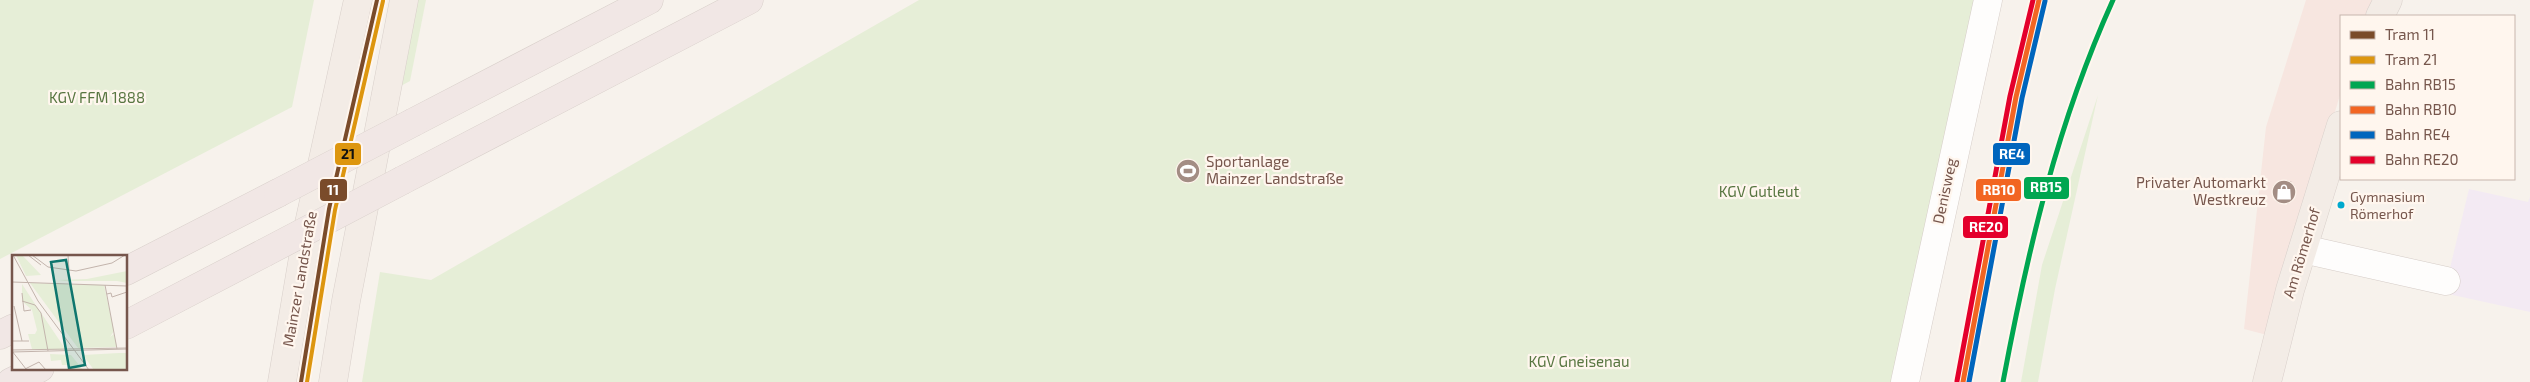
<svg xmlns="http://www.w3.org/2000/svg" width="2530" height="382" font-family="'Exo 2',sans-serif">
  <rect width="100%" height="100%" fill="#f7f2ec"/>
  <path fill="#f7e6e0" d="M2306 0H2372L2367 16H2341V92L2267 335 2244 329 2266 127Z"/>
  <path fill="#f3eaf3" d="M2469 189 2528 202 2530 197V312L2444 293Z"/>
  <g fill="#e6eed7">
    <path d="M0 0H314L292 107 0 259Z"/>
    <path d="M413 0H426L410 81 395 89Z"/>
    <path d="M919 0H1998L1915 382H362L380 272 431 280Z"/>
    <path d="M2098 95 2055 289 2038 382H2021L2042 265Z"/>
    <path d="M325 287 311 382H305L322 288Z"/>
  </g>
  <g fill="none" stroke-linecap="round" stroke-linejoin="round">
    <g stroke="#d6cdc8" stroke-width="29">
      <g id="minor">
        <path d="M2303 249 2446 281"/>
        <path d="M1905 382 1988 0"/>
      </g>
    </g>
    <g stroke="#d8cfca" stroke-width="29">
      <g id="major">
        <path d="M2380 16 2388 0"/>
        <path d="M282 382 308 228 358 0"/>
        <path d="M333 382 346 301 404 0"/>
        <path d="M2267 382 2290 290 2341 125"/>
      </g>
    </g>
    <g stroke="#d8cfca" stroke-width="29">
      <g id="highway">
        <path d="M414 122 649 0"/>
        <path d="M403 180 749 0"/>
        <path d="M126 271 278 193"/>
        <path d="M126 325 264 253"/>
        <path d="M0 335 14 328"/>
        <path d="M11 382 40 368"/>
      </g>
    </g>
    <use href="#minor" stroke="#fefdfc" stroke-width="28"/>
    <use href="#major" stroke="#f3ece6" stroke-width="28"/>
    <use href="#highway" stroke="#f1e7e5" stroke-width="28"/>
    <g stroke="#d8cfca" stroke-width="29" stroke-linecap="butt">
      <g id="highway-bridge">
        <path d="M278 193 414 122"/>
        <path d="M264 253 403 180"/>
      </g>
    </g>
    <use href="#highway-bridge" stroke="#f1e7e5" stroke-width="28"/>
    <g stroke="#fff6ee" stroke-width="9">
      <path id="rail-1" d="M2003 382C2028 249 2057 124 2113 0"/>
    </g>
    <g stroke="#fff6ee" stroke-width="9">
      <path id="rail-2" d="M1963 382 2016 97 2039 0"/>
    </g>
    <g stroke="#fff6ee" stroke-width="9">
      <path id="rail-3" d="M1969 382 2022 98 2045 1"/>
    </g>
    <g stroke="#fff6ee" stroke-width="9">
      <path id="rail-4" d="M1957 381 2010 96 2033 0"/>
    </g>
    <use href="#rail-1" stroke="#00a651" stroke-width="5"/>
    <use href="#rail-2" stroke="#f26522" stroke-width="5"/>
    <use href="#rail-3" stroke="#0065bd" stroke-width="5"/>
    <use href="#rail-4" stroke="#e4002b" stroke-width="5"/>
    <g stroke="#fff6ee" stroke-width="8">
      <path id="tram-1" d="M301 382 329 209 377 0"/>
    </g>
    <g stroke="#fff6ee" stroke-width="8">
      <path id="tram-2" d="M307 382 335 210 383 1"/>
    </g>
    <use href="#tram-1" stroke="#7a4b2a" stroke-width="4"/>
    <use href="#tram-2" stroke="#dd960f" stroke-width="4"/>
  </g>
  <defs>
    <g id="stadium-disc" transform="scale(1.25)"><circle r="9.5" fill="#a38d84" stroke="#fff6ee"/><path d="M0-5a6.5 5 0 1 0 0 10a6.5 5 0 1 0 0-10ZM-3.5-1.8h7v3.6h-7Z" fill="#fff"/></g>
    <g id="shop-disc" transform="scale(1.25)"><circle r="9.5" fill="#a38d84" stroke="#fff6ee"/><path d="M-5-2.5h2.3a2.7 3.5 0 0 1 5.4 0H5L5.5 6h-11ZM-1.5-2.5h3a1.5 2.3 0 0 0-3 0Z" fill="#fff"/></g>
  </defs>
  <g fill-rule="evenodd">
    <use href="#stadium-disc" x="1188" y="171"/>
    <use href="#shop-disc" x="2284" y="192"/>
  </g>
  <circle fill="#00a9ce" stroke="#fff6ee" stroke-width="2" cx="2341" cy="205" r="4.5"/>
  <g text-anchor="middle" stroke-width="4.5" stroke-linejoin="round" paint-order="stroke">
    <g font-size="14" fill="#76564c" stroke="#fff6ee" text-anchor="start">
      <text x="2350" y="202">Gymnasium<tspan x="2350" dy="17">Römerhof</tspan></text>
    </g>
    <g font-size="15" fill="#587641" stroke="#fff6ee">
      <text x="97" y="103">KGV FFM 1888</text>
      <text x="1759" y="197">KGV Gutleut</text>
      <text x="1579" y="367">KGV Gneisenau</text>
    </g>
    <g font-size="15" fill="#76564c" stroke="#fff6ee" text-anchor="start">
      <text x="1206" y="167">Sportanlage<tspan x="1206" dy="17">Mainzer Landstraße</tspan></text>
      <text x="2266" y="188" text-anchor="end">Privater Automarkt<tspan x="2266" dy="17">Westkreuz</tspan></text>
    </g>
    <g font-size="15" fill="#76564c" stroke="#fff6ee">
      <text transform="translate(1945 191) rotate(-78)" y="5">Denisweg</text>
      <text transform="translate(2302 253) rotate(-73)" y="5">Am Römerhof</text>
      <text transform="translate(300 279) rotate(-80)" y="5">Mainzer Landstraße</text>
    </g>
  </g>
  <g transform="translate(12 255)">
    <rect width="115" height="115" fill="#f7f2ec"/>
    <path d="M4 0H10L29 20 14 21ZM115 16V28L105 26H53L46 25 75 24ZM18 28 92 30 102 76 98 82 102 79 105 92 66 93ZM10 29 23 49 54 95 20 94 16 79H23L25 75 20 55 10 46ZM107 98H115V115H82L71 100ZM38 99 59 100 71 115H58L56 110H50L49 105 39 106Z" fill="#e6eed7"/>
    <path fill="none" stroke="#c3b4ac" stroke-width="1" d="M1 0 26 46 77 115M16 0 29 10M20 0 36 12 64 16 100 8 113 0M56 0 57 16M0 27 115 31M93 30 105 94M10 38 12 56 19 55M95 39 99 38 100 42 115 37M10 46 23 50 29 58 36 96M2 51 10 86M0 86H17M0 95 115 93M0 96 14 114M0 97 115 94M13 114 27 107 34 115"/>
    <path fill="#0f766e" fill-opacity="0.15" stroke="#0f766e" stroke-width="2.5" d="M54 5 73 110 57 113 39 7Z"/>
    <rect width="115" height="115" fill="none" stroke="#76564c" stroke-width="2.5"/>
  </g>
  <g stroke="#fff6ee" stroke-width="2">
    <rect x="334" y="142" width="28" height="24" rx="5" fill="#dd960f"/>
    <rect x="1992" y="142" width="39" height="24" rx="5" fill="#0065bd"/>
    <rect x="2023" y="176" width="47" height="24" rx="5" fill="#00a651"/>
    <rect x="319" y="178" width="29" height="24" rx="5" fill="#7a4b2a"/>
    <rect x="1975" y="178" width="47" height="24" rx="5" fill="#f26522"/>
    <rect x="1962" y="215" width="47" height="24" rx="5" fill="#e4002b"/>
  </g>
  <g font-size="14" text-anchor="middle" font-weight="bold" fill="#fff">
    <text x="2012" y="159">RE4</text>
    <text x="2046" y="192">RB15</text>
    <text x="333" y="195">11</text>
    <text x="1999" y="195">RB10</text>
    <text x="1986" y="232">RE20</text>
  </g>
  <g font-size="14" text-anchor="middle" font-weight="bold" fill="#111">
    <text x="348" y="159">21</text>
  </g>
  <rect x="2340" y="15" width="175" height="165" fill="#fff6ee" stroke="#c8b6ad"/>
  <rect x="2350" y="31" width="25" height="8" fill="#7a4b2a" stroke="#c8b6ad"/>
  <text x="2385" y="40" font-size="15" fill="#76564c">Tram 11</text>
  <rect x="2350" y="56" width="25" height="8" fill="#dd960f" stroke="#c8b6ad"/>
  <text x="2385" y="65" font-size="15" fill="#76564c">Tram 21</text>
  <rect x="2350" y="81" width="25" height="8" fill="#00a651" stroke="#c8b6ad"/>
  <text x="2385" y="90" font-size="15" fill="#76564c">Bahn RB15</text>
  <rect x="2350" y="106" width="25" height="8" fill="#f26522" stroke="#c8b6ad"/>
  <text x="2385" y="115" font-size="15" fill="#76564c">Bahn RB10</text>
  <rect x="2350" y="131" width="25" height="8" fill="#0065bd" stroke="#c8b6ad"/>
  <text x="2385" y="140" font-size="15" fill="#76564c">Bahn RE4</text>
  <rect x="2350" y="156" width="25" height="8" fill="#e4002b" stroke="#c8b6ad"/>
  <text x="2385" y="165" font-size="15" fill="#76564c">Bahn RE20</text>
</svg>
